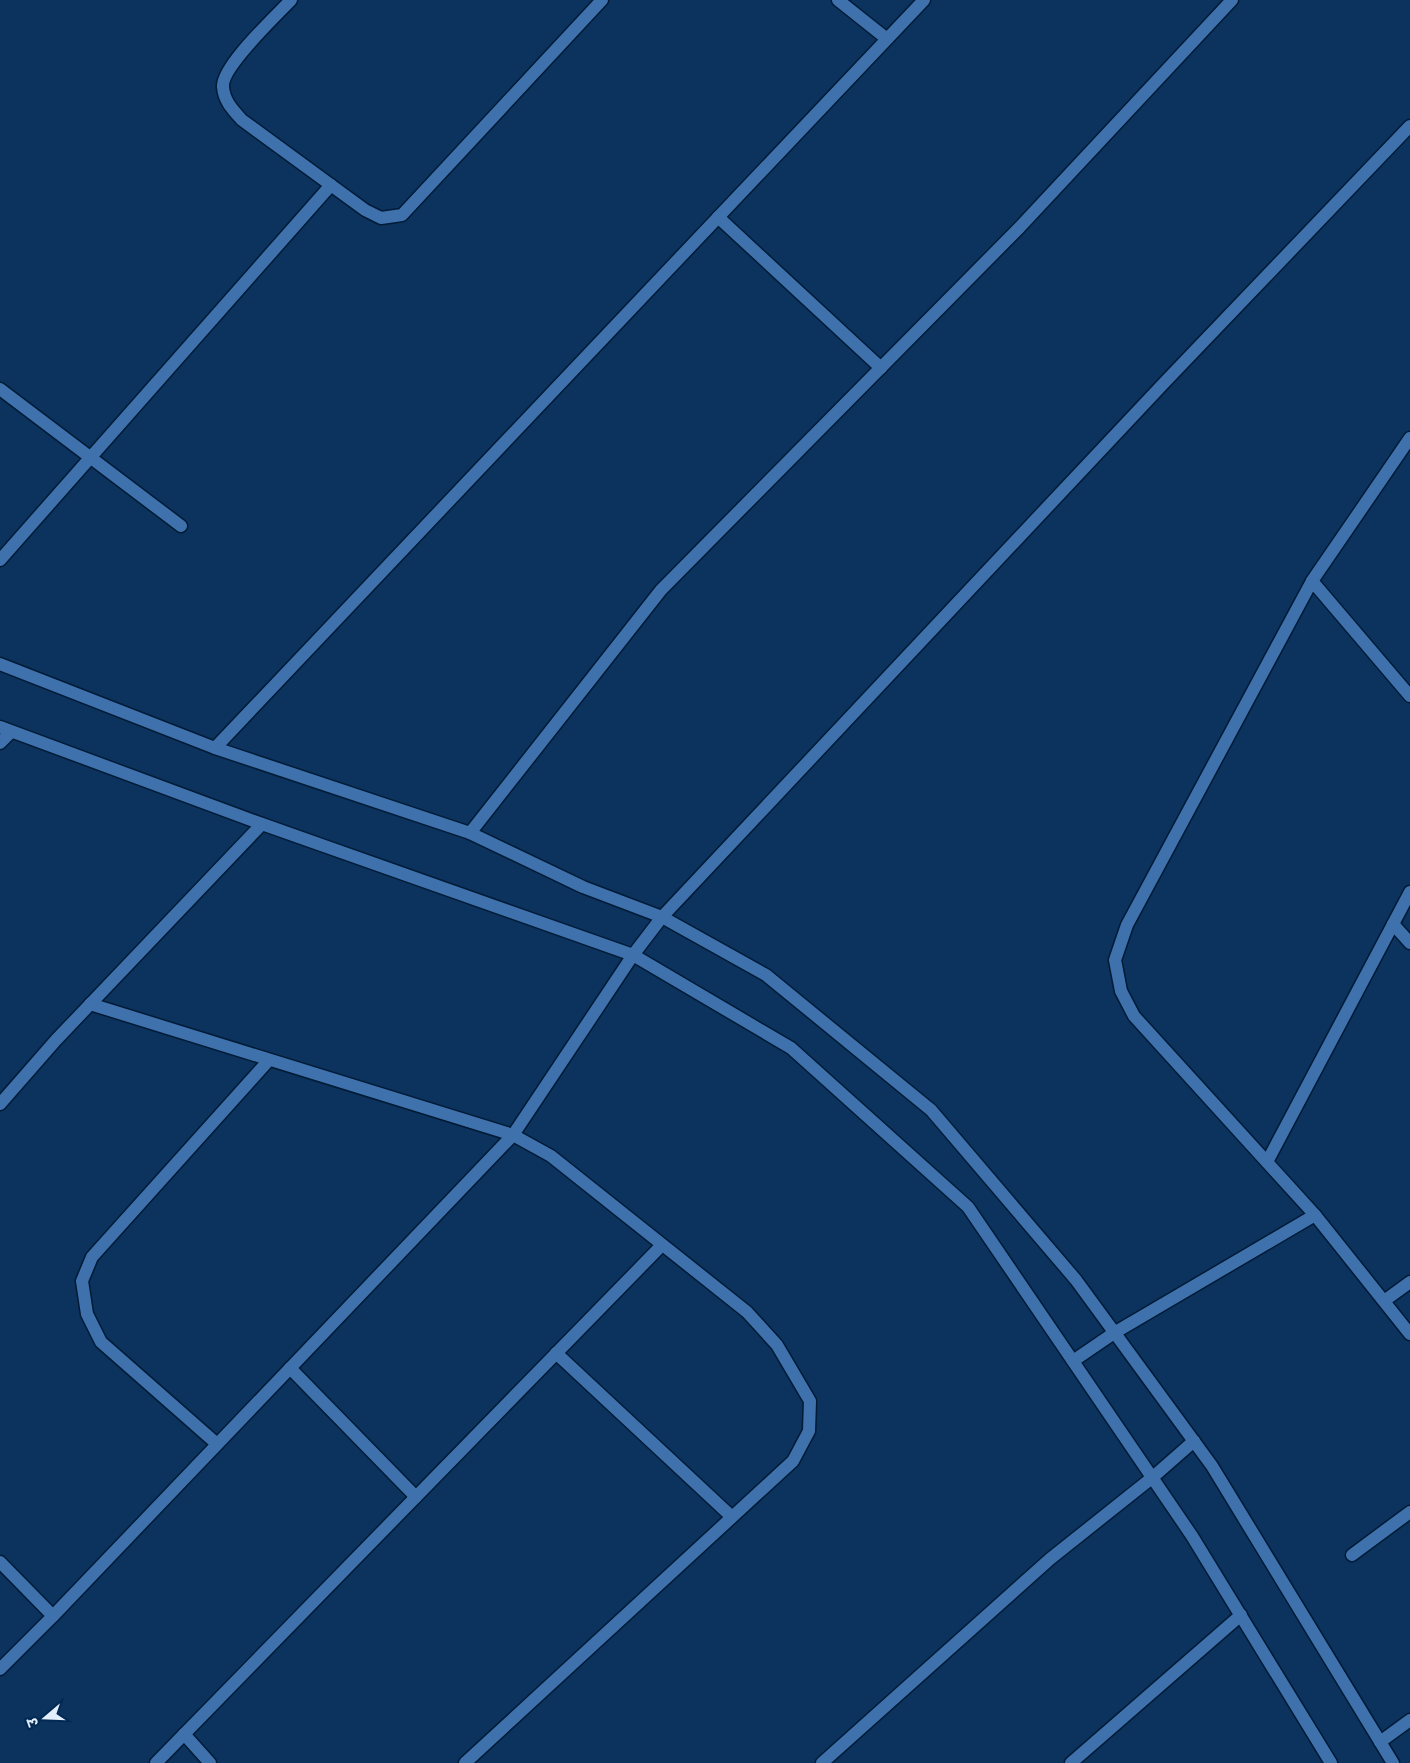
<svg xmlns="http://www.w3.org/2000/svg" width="1410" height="1763" font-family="Poppins,'Noto Sans Devanagari',sans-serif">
  <rect width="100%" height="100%" fill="#0b335d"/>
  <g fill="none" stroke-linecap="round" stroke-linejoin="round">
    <g stroke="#011b37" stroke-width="15">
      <g id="minor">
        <path d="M291 0C276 16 221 67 223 87 224 101 233 110 242 120L365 210 381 218 402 215 602 0"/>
        <path d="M838 0 887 39"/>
        <path d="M718 217 881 368"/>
        <path d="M0 389 181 526"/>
        <path d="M1410 438 1312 581 1127 925 1115 960 1121 991 1134 1016 1315 1215 1410 1334"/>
        <path d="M0 560 331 185"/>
        <path d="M1312 581 1410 696"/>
        <path d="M0 664 215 748 470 833 583 887 662 917 766 975 931 1110 1076 1280 1212 1466 1393 1763"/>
        <path d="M0 727 262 824 633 955 791 1048 968 1207 1192 1536 1331 1763"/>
        <path d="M0 743 11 732"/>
        <path d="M215 748 924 0"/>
        <path d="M470 833 661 590 1020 227 1232 0"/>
        <path d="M1393 924 1410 943"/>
        <path d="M90 1004 513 1135 551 1156 747 1312 777 1345 810 1401 809 1431 793 1461 465 1763"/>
        <path d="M0 1104 56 1040 262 824"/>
        <path d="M1267 1162 1410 892"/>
        <path d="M1384 1301 1410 1282"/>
        <path d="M556 1353 732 1517"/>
        <path d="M1073 1361 1114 1333 1315 1215"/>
        <path d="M290 1368 416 1497"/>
        <path d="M217 1444 101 1342 87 1314 82 1281 92 1257 269 1060"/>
        <path d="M1352 1555 1410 1512"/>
        <path d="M0 1562 53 1616"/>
        <path d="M0 1669 53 1616 513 1135 633 955 662 917 1164 383 1410 126"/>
        <path d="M184 1734 210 1763"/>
        <path d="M1380 1742 1410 1720"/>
        <path d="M156 1763 662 1245"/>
        <path d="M822 1763 1050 1559 1153 1477 1194 1441"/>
        <path d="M1071 1763 1241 1615"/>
      </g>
    </g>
    <use href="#minor" stroke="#3f72ac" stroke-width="12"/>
  </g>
  <g transform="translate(45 1718) rotate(251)" stroke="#012952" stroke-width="4" paint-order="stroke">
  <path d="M0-4L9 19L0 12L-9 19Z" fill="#e3eefc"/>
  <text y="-8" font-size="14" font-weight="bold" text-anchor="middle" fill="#e3eefc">उ</text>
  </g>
</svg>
